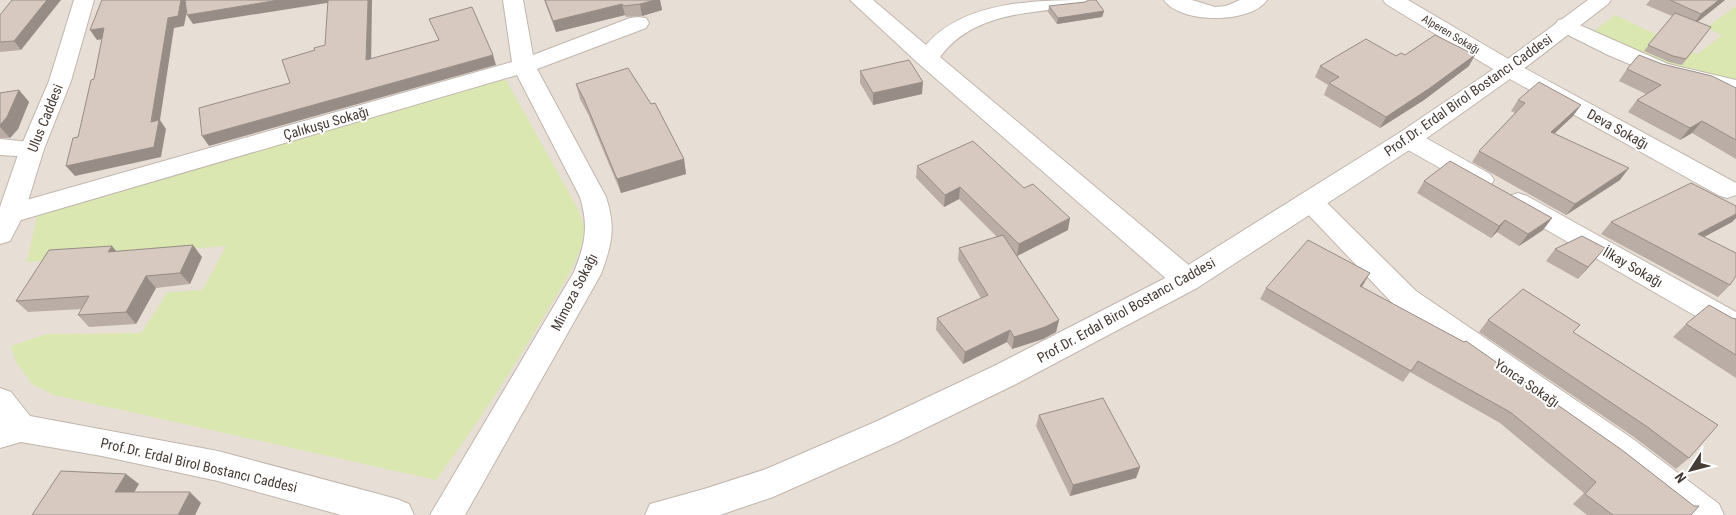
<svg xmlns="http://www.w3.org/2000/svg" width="1736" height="515" font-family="'Roboto Condensed',sans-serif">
  <rect width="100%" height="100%" fill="#f3ede7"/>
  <rect fill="#e7ded5" x="0" y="0" width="1736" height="515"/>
  <g fill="#dae7b0">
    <path d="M1736 6V80L1659 61 1593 32 1615 15 1698 54 1722 35 1706 28Z"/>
    <path d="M505 78 578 209C580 216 585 225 584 232 582 257 560 289 547 311 513 369 476 426 436 480L54 395 32 384 16 362 11 346 46 334 141 333 168 292 203 290 226 246 27 262 37 216Z"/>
  </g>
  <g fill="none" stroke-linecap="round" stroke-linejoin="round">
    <g stroke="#c1b6ad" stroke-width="2">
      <g id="minor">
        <path d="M503 0H523L533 55 630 18 638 17 646 18 649 23 646 28 537 69 606 197C616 228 612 244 601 274L465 515H430L574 272C585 244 589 227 580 197L517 75 11 223 2 221 0 210 2 207 512 62Z"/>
        <path d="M850 0H873L926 45C965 0 1038 0 1094 0L1091 4 1084 6C1033 13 974 11 940 57L1197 272 1201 280 1197 288 1187 291 1177 288 919 64Z"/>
        <path d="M1164 0H1192L1215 7 1226 6 1240 0H1267C1251 24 1180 24 1164 0Z"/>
        <path d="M1383 0H1408L1517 64 1736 183V195L1727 198 1718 195 1501 74 1386 4Z"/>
        <path d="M1566 19 1668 64 1736 80V94L1653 74 1608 55 1558 30 1555 25 1558 20Z"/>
        <path d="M1408 131 1417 133 1490 174 1494 180 1490 186 1481 189 1472 186 1399 145 1396 139 1399 133Z"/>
        <path d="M0 139 41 143 44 149 41 155 32 157 0 155Z"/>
        <path d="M1311 193 1320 196 1416 291 1633 439 1719 504 1724 515H1681L1611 459 1396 307 1302 208 1298 202 1302 196Z"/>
        <path d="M1518 193 1527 196 1736 312V330L1728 332 1718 329 1509 208 1505 202 1509 196Z"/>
      </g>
    </g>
    <g stroke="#c1b6ad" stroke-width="2">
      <g id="tertiary">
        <path d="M74 0H94L71 81 44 149 24 214 10 241 0 244V207L20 149 49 81Z"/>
        <path d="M1588 0H1611L1608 4 1517 74 1417 145 1197 288 1016 384 897 442 773 497 720 515H645L650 504 704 489 766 469 875 422 994 366 1177 272 1399 133 1501 64Z"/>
        <path d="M0 388 11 392 30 416 218 451 397 499 409 504 414 515H341L218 481 102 456 21 442 0 448Z"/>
      </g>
    </g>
    <use href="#minor" fill="#fff" fill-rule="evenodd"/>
    <use href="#tertiary" fill="#fff" fill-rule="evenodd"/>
  </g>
  <g fill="#baada5">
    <path d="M544 0H660L662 10 642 16 626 17 625 15 556 32Z"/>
    <path d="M1650 0H1725L1698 22 1711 27 1682 65 1669 62 1644 51 1672 16 1646 5Z"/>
    <path d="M1049 6 1104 11 1102 17 1057 24 1048 12Z"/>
    <path d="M0 15 21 50 0 52Z"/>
    <path d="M1405 55 1469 66 1424 100 1380 128 1324 95 1328 85 1315 77 1320 66Z"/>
    <path d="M1662 64 1736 88V159L1692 133 1680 140 1628 112 1637 100 1646 94 1619 81 1627 69Z"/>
    <path d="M860 71 922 94 873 105 860 83Z"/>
    <path d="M576 84 684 159 686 174 621 193 588 114 580 99Z"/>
    <path d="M19 90 29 102 18 129 10 138H0V93Z"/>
    <path d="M1518 100 1581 105 1573 116 1554 134 1620 180 1566 215 1472 162 1479 151 1515 113 1511 111Z"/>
    <path d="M917 166 1068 230 1017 256 1059 320 1056 332 1043 339 1012 349 1007 342 963 364 936 330 937 318 981 298 958 260 959 248 997 237 959 199 944 207 916 178Z"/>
    <path d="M1424 181 1552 218 1543 230 1519 246 1497 232 1491 238 1417 193Z"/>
    <path d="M1736 206V218L1732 222 1704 237 1730 285 1718 297 1601 234 1611 222Z"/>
    <path d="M1555 249 1595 260 1578 279 1546 261Z"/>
    <path d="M117 251 202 257 190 284 156 288 136 324 89 327 78 315 82 309 28 312 16 301Z"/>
    <path d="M1363 285 1362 287 1691 515H1587L1573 504 1584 493 1500 423 1410 372 1403 382 1260 299 1266 288Z"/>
    <path d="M1732 318 1736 319V378L1673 337 1686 324Z"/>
    <path d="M1488 320 1580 325 1573 332 1689 458 1676 469 1634 437 1479 332Z"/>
    <path d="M1039 415 1140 467 1136 478 1070 496 1036 426Z"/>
  </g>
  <g fill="#978d86">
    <path d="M47 0H61L21 50 14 41Z"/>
    <path d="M181 0H189L184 26 174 28 160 120 166 129 161 157 75 176 66 166 151 122 168 18Z"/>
    <path d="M279 0H333V2L193 24 187 15Z"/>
    <path d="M368 0H372L371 69 366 60Z"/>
    <path d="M655 0H660L662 10 642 16 640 4Z"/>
    <path d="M1719 0H1725L1692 26 1701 14Z"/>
    <path d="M622 4 625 15 556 32 553 21Z"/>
    <path d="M1104 11 1102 17 1057 24 1058 18Z"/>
    <path d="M104 28 111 38 97 40 90 30Z"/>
    <path d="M493 55 496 65 209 146 202 136Z"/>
    <path d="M1475 55 1469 66 1424 100 1380 128 1386 117Z"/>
    <path d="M923 82 922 94 873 105V93Z"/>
    <path d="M19 90 29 102 18 129 10 138 0 127V125Z"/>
    <path d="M1581 105 1573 116 1543 144 1551 132Z"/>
    <path d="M1702 121 1692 133 1680 140 1690 128Z"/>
    <path d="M684 159 686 174 621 193 617 179Z"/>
    <path d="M1629 168 1620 180 1566 215 1575 204Z"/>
    <path d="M960 187 959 199 944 207 945 195Z"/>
    <path d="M1736 214V218L1732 222 1687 246 1698 234Z"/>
    <path d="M1070 218 1068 230 1017 256 1019 244Z"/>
    <path d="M1552 218 1543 230 1519 246 1528 234Z"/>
    <path d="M1505 220 1497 232 1491 238 1499 226Z"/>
    <path d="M193 245 202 257 190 284 180 273Z"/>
    <path d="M112 246 122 258 108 252Z"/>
    <path d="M1605 248 1595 260 1578 279 1588 267Z"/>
    <path d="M1370 273 1363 285 1353 298 1360 286Z"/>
    <path d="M146 276 156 288 136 324 126 312Z"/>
    <path d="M1059 320 1056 332 1043 339 1012 349 1014 337Z"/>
    <path d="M1010 330 1007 342 963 364 965 352Z"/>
    <path d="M1140 467 1136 478 1070 496 1073 485Z"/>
    <path d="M126 474 139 484 128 503 115 492Z"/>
    <path d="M190 492 201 503 195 515H178Z"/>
  </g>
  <g fill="#d8c9c0" stroke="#978d86">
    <path d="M12 0H47L14 41 0 42V15Z"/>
    <path d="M102 0H181L178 16 168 18 151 122 159 120 154 147 66 166 73 138 78 137 91 80 94 79 104 28 90 30Z"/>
    <path d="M185 0H279L187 15Z"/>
    <path d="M328 0H368L366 60 439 40 429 19 472 7 493 55 202 136 199 108 290 83 282 60 315 50 314 48 325 45Z"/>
    <path d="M545 0H655L640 4 624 6 622 4 553 21Z"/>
    <path d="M1089 0H1096L1104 11 1058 18 1049 6 1085 2Z"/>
    <path d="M1670 0H1719L1701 14Z"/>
    <path d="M1675 13 1711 27 1686 59 1673 56 1648 45Z"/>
    <path d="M1435 35 1475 55 1430 88 1386 117 1329 83 1339 77 1320 66 1366 39 1396 56 1401 53 1405 55Z"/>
    <path d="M1639 55 1662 64 1712 76 1736 88V140L1702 121 1690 128 1637 100 1661 85 1627 69Z"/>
    <path d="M909 60 923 82 873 93 860 71Z"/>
    <path d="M628 68 651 104 655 103 684 159 617 179 584 99 576 84Z"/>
    <path d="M1539 82 1581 105 1551 132 1629 168 1575 204 1479 151 1525 103 1518 100Z"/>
    <path d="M19 90 7 117 0 125V93Z"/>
    <path d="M973 141 1024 188 1033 184 1070 218 1019 244 960 187 945 195 917 166Z"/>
    <path d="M1450 161 1552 218 1528 234 1505 220 1499 226 1424 181Z"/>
    <path d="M1691 183 1736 206V214L1698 234 1736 253V276L1730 285 1611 222Z"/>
    <path d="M1003 235 1059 320 1045 327 1014 337 1010 330 965 352 937 318 988 295 959 248Z"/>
    <path d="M1582 236 1605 248 1588 267 1555 249Z"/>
    <path d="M1308 240 1370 273 1360 286 1464 342 1466 341 1622 450 1694 506H1699L1691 515H1613L1585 494 1596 482 1510 412 1418 361 1411 371 1266 288Z"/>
    <path d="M193 245 180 273 146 276 126 312 78 315 89 296 16 301 49 250 112 246 108 252Z"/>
    <path d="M1523 289 1580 325 1573 332 1718 425 1689 458 1646 426 1488 320Z"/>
    <path d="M1709 305 1732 318 1736 319V355L1686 324Z"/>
    <path d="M1103 398 1140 467 1073 485 1039 415Z"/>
    <path d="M61 471 126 474 115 492H190L178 515H32Z"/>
  </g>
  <g text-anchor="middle" stroke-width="4" stroke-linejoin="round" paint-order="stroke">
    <g font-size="11" fill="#463c36" stroke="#fff">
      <text transform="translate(1451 34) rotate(31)" y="4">Alperen Sokağı</text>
    </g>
    <g font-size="14" fill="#463c36" stroke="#fff">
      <text transform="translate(1468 95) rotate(-35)" y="5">Prof.Dr. Erdal Birol Bostancı Caddesi</text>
      <text transform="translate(45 118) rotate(-68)" y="5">Ulus Caddesi</text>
      <text transform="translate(326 123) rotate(-16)" y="5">Çalıkuşu Sokağı</text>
      <text transform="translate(1618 129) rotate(29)" y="5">Deva Sokağı</text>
      <text transform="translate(1633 267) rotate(30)" y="5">İlkay Sokağı</text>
      <text transform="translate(574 292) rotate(-63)" y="5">Mimoza Sokağı</text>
      <text transform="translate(1126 310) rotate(-29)" y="5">Prof.Dr. Erdal Birol Bostancı Caddesi</text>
      <text transform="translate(1527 383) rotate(34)" y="5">Yonca Sokağı</text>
      <text transform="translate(199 465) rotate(13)" y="5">Prof.Dr. Erdal Birol Bostancı Caddesi</text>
    </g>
  </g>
  <g transform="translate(1691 470) rotate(234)" stroke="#ffffff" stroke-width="4" paint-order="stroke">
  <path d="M0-4L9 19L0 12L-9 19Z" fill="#463c36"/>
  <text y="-8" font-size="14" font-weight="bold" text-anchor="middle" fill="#463c36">N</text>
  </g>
</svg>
